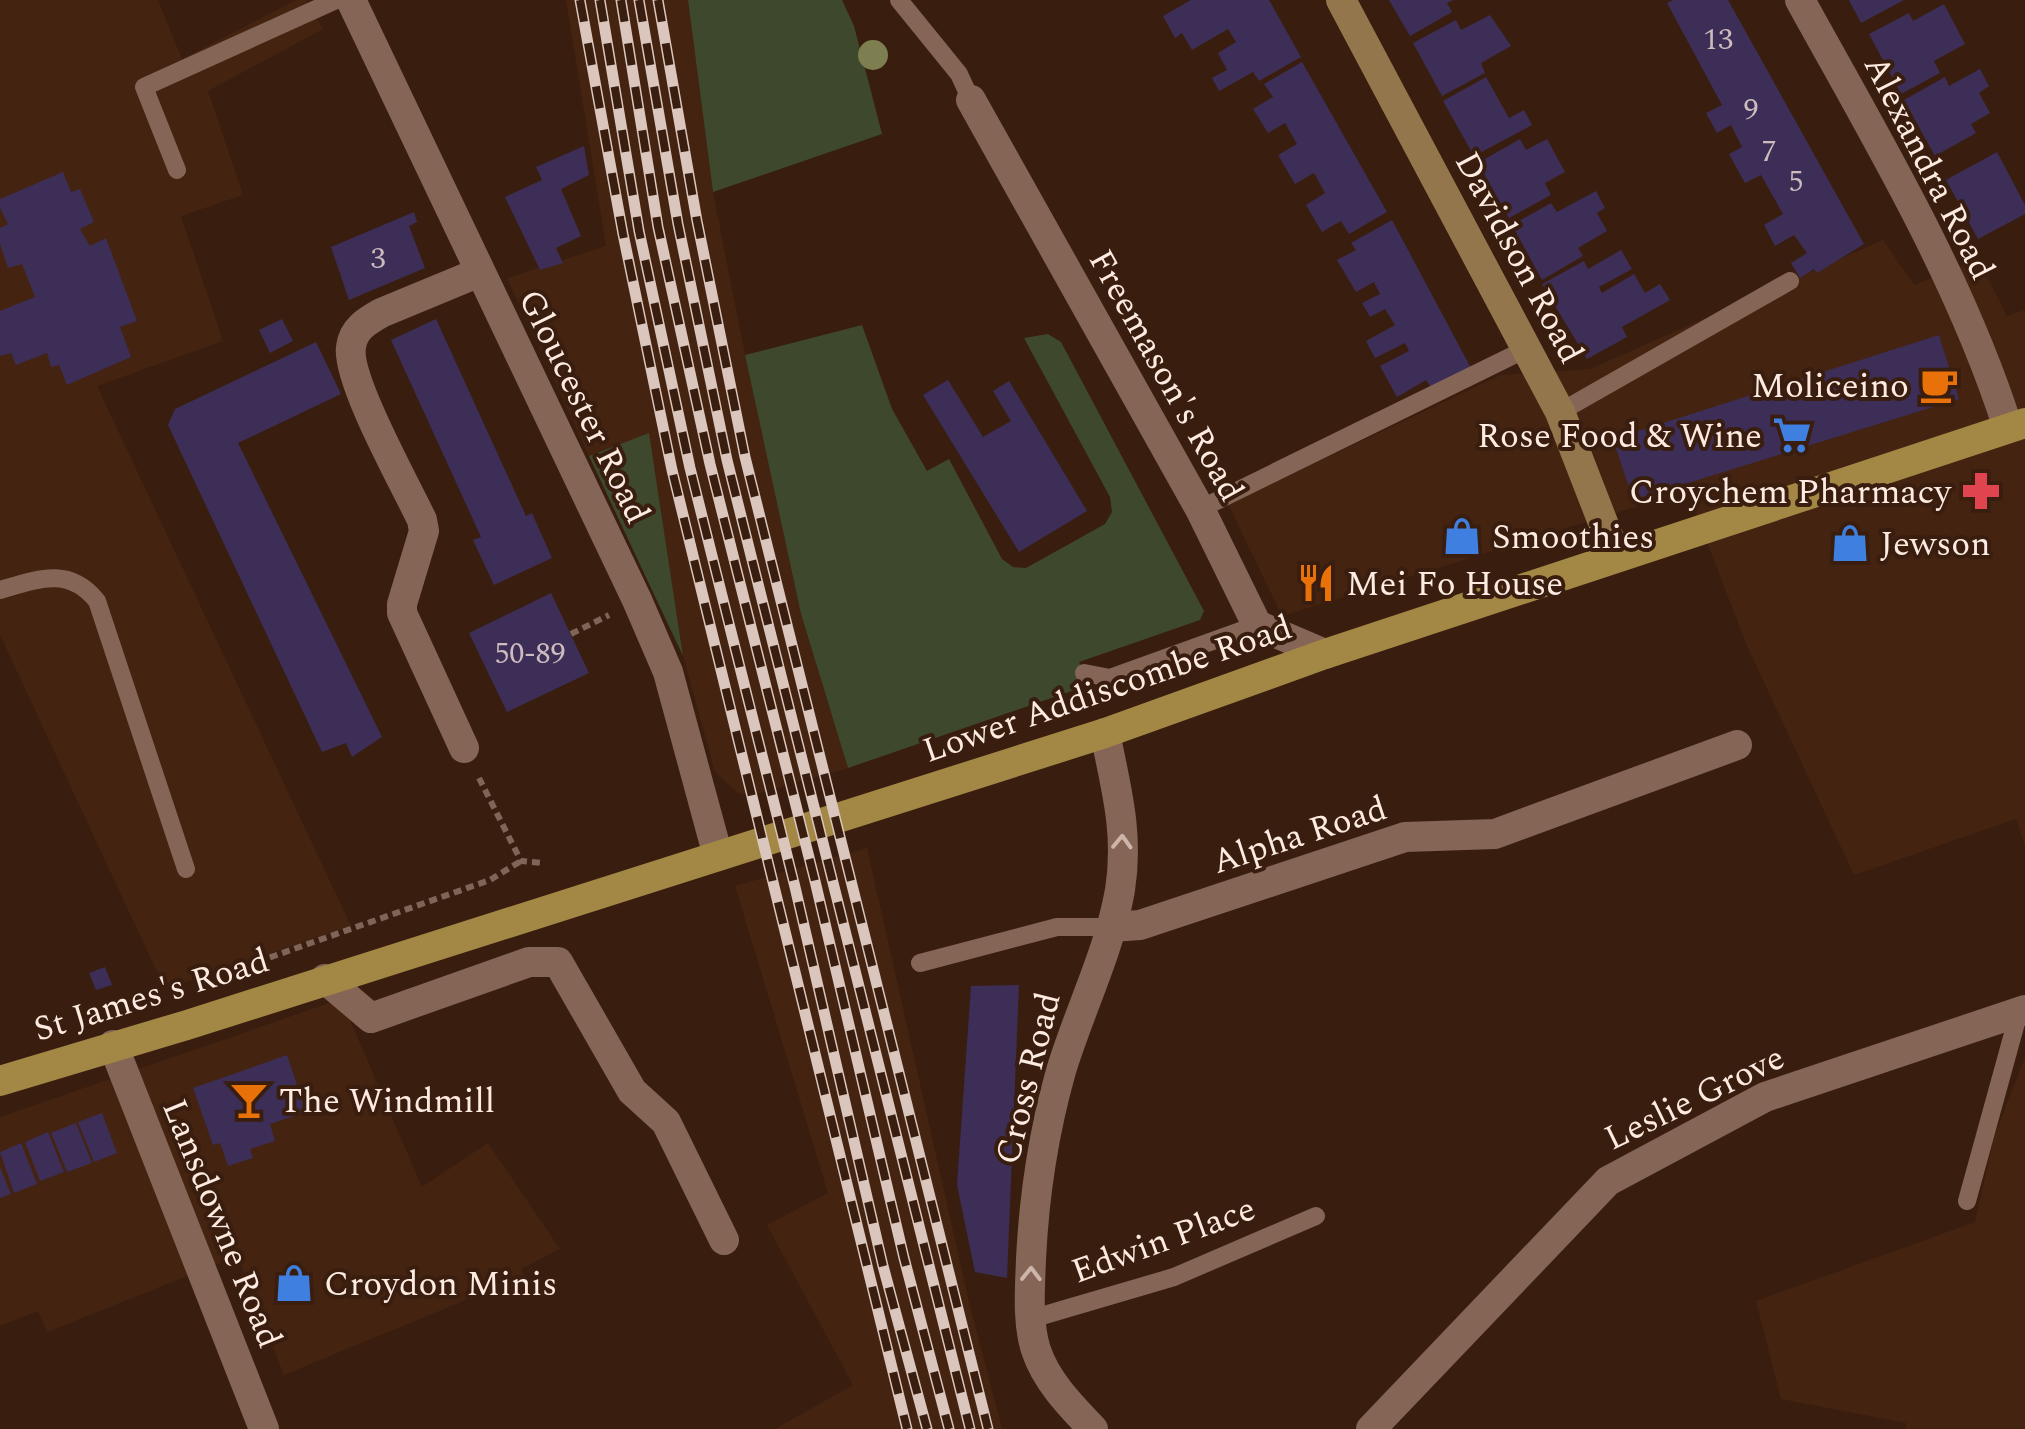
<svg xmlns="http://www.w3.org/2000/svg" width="2025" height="1429" font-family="Spectral,serif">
  <rect width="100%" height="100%" fill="#391e0f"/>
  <g fill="#442311">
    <path d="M0 0H158L182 59 296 0H306L323 29 208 91 243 195 181 216 223 341 97 386 351 926 165 989 0 635Z"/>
    <path d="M566 0H688L713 192 745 355 801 614 848 768 752 795 739 794 715 772 683 656 649 434 589 456 507 278 606 246Z"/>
    <path d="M1883 240 1914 285 1978 259 2007 316 2025 310V846L2016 819 1854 875 1748 648 1687 491 1282 616 1228 504 1501 375 1590 369Z"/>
    <path d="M867 848 969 1302 1002 1429H775L853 1385 767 1225 828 1193 735 886Z"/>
    <path d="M341 999 422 1187 488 1143 560 1249 521 1269 524 1276 284 1375 237 1256 47 1332 38 1311 0 1326V1117Z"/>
    <path d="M2025 1057V1429H1906V1423L1781 1399 1756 1301 1975 1222 1994 1137Z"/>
  </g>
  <g fill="#3e482d">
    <path d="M688 0H842L854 26 882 134 713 192Z"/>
    <path d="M862 325 892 409 927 471 949 459 1002 559 1013 567 1026 568 1105 524 1112 512 1110 497 1024 338 1048 334 1061 342 1204 611 1200 620 1079 662 1089 685 848 768 801 614 745 355Z"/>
    <path d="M649 433 683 656 589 456Z"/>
  </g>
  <g fill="#3c2e57">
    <path d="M1191 0H1269L1301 57 1259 81 1253 72 1219 91 1212 78 1227 70 1218 53 1236 42 1228 29 1192 50 1182 33 1175 38 1163 16Z"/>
    <path d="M1389 0H1453L1447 3 1452 12 1410 36Z"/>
    <path d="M1673 0H1728L1864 244 1817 273 1814 269 1800 278 1791 263 1807 253 1794 235 1775 246 1764 225 1783 214 1761 175 1745 183 1729 154 1742 147 1731 125 1717 133 1706 113 1722 105 1667 3Z"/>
    <path d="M1849 0H1904L1861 23Z"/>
    <path d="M1944 4 1965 44 1934 61 1940 73 1901 94 1869 34 1909 13 1913 21Z"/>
    <path d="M1490 15 1511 46 1481 63 1485 73 1442 96 1413 43 1456 20 1461 30Z"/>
    <path d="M1302 62 1387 212 1349 234 1341 221 1322 232 1306 205 1325 193 1314 173 1295 184 1278 155 1297 144 1285 123 1268 133 1253 109 1273 97 1264 84Z"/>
    <path d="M1980 69 1989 86 1979 93 1990 113 1971 124 1976 133 1935 156 1904 100 1945 77 1949 86Z"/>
    <path d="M1486 77 1509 118 1524 110 1532 125 1474 156 1443 101Z"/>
    <path d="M1520 139 1526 150 1547 139 1565 172 1545 183 1551 195 1509 218 1478 163Z"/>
    <path d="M584 146 589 175 561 189 581 236 556 248 563 263 540 270 505 197 542 180 536 167Z"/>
    <path d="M1997 152 2025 205V214L1978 239 1946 180Z"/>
    <path d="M63 172 71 192 80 189 94 222 80 229 90 246 106 238 137 321 120 327 131 357 67 385 59 365 51 367 47 353 16 365 11 353 0 356V311L35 297 22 264 8 268 0 244V228L8 224 0 208V199Z"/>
    <path d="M1596 191 1605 208 1597 213 1607 231 1578 248 1583 256 1542 280 1512 225 1551 203 1557 212Z"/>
    <path d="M414 212 417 222 409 226 425 268 349 300 331 247Z"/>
    <path d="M1392 220 1472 370 1434 392 1426 380 1397 397 1380 366 1409 351 1405 343 1375 358 1366 341 1395 325 1385 309 1370 317 1362 303 1380 294 1374 282 1356 292 1337 260 1356 250 1351 243Z"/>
    <path d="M1621 250 1632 269 1599 287 1602 293 1634 274 1645 293 1660 284 1670 300 1622 327 1627 337 1587 359 1542 284 1584 261 1588 269Z"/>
    <path d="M282 319 293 341 270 353 259 330Z"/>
    <path d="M436 319 526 516 532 513 552 558 494 585 473 540 481 537 391 340Z"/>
    <path d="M1939 335 1959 399 1633 500 1613 439Z"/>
    <path d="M316 342 341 394 238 443 382 737 352 757 346 743 322 752 168 425 175 409Z"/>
    <path d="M948 380 983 437 1011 421 993 391 1009 381 1087 511 1019 552 923 395Z"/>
    <path d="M551 593 589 673 507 712 469 633Z"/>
    <path d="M105 967 112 985 96 990 89 973Z"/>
    <path d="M1019 985 1007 1278 975 1272 957 1185 971 986Z"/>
    <path d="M287 1055 306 1112 270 1124 275 1141 250 1149 253 1158 228 1166 220 1143 213 1145 193 1088Z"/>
    <path d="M102 1113 117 1153 94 1162 78 1122Z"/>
    <path d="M76 1123 92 1163 67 1172 51 1133Z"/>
    <path d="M48 1132 64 1172 40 1181 25 1142Z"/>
    <path d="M21 1143 37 1184 14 1193 0 1152Z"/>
    <path d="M0 1167 11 1194 0 1198Z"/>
  </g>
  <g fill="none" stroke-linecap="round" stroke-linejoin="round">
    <g stroke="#7e6558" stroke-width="6" stroke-dasharray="8 5" stroke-linecap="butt">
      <path d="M571 634 609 615"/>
      <path d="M479 778 521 861 542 863"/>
      <path d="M251 970V964L490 880 521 861"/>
    </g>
    <g stroke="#856555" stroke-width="18">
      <path d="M899 0 959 74 971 100"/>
      <path d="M177 170 144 87 336 0"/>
      <path d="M1560 412 1790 281"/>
      <path d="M1200 509 1526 349"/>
      <path d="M0 590C38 579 69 566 97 601L186 869"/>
      <path d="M1084 673 1110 678 1257 625"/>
      <path d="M920 963 1057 927H1111"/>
      <path d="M1967 1201 2019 1012"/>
      <path d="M1031 1319 1174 1277 1316 1216"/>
    </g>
    <g stroke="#856555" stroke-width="30">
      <path d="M351 0 637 600 668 672 718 856"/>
      <path d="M1800 0C1876 138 1960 277 2008 428"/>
      <path d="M971 100 1200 509 1257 625 1325 654"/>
      <path d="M464 748 402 613V604L424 531 422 520C406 486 346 379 351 347 353 329 367 321 381 313L480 272"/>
      <path d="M1111 927 1140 925 1405 837 1495 834 1737 745"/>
      <path d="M325 979 371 1018 529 962H558L632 1091 666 1122 724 1240"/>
      <path d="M113 1045 264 1429"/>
      <path d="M1093 1429C1071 1406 1046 1381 1036 1350 1027 1322 1030 1288 1031 1259 1034 1197 1044 1131 1061 1071 1079 1011 1109 953 1120 890 1129 833 1116 788 1105 733"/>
      <path d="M1371 1429 1608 1181 1765 1097 2025 1010"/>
    </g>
    <path stroke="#94764d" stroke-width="30" d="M1341 0 1560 412 1616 556"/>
    <path stroke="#a38745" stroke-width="30" d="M0 1081 187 1025 1105 733 1325 654 2025 423"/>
    <g stroke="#dac6bc" stroke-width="11">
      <g id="rail">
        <path d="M580 0 623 234 672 470 907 1429"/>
        <path d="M600 0 639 231 690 468 795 887 883 1266 927 1429"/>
        <path d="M621 0 658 227 710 464 815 881 904 1258 949 1429"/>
        <path d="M639 0 678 224 727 460 970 1429"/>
        <path d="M658 0 697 221 745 457 988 1429"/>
      </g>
    </g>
    <use href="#rail" stroke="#391e0f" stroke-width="8" stroke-dasharray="22" stroke-linecap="butt"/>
  </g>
  <circle fill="#7d7f50" cx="873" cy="55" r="15"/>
  <defs><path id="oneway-chevron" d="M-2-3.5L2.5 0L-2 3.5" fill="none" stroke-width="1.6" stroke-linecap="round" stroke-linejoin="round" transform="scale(2.5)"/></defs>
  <g stroke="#cdb5a9">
    <use href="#oneway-chevron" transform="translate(1122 842) rotate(-88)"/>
    <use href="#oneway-chevron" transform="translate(1031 1274) rotate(-89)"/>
  </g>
  <defs>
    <g id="cafe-bare" transform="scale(3)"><path d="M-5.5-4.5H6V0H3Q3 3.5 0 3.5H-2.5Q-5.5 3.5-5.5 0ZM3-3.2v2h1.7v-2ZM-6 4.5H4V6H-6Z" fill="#e8710a" stroke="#391e0f" stroke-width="2.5" paint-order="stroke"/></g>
    <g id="supermarket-bare" transform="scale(3)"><path d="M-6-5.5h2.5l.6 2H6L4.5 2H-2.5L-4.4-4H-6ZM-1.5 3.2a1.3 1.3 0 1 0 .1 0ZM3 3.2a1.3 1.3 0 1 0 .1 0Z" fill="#3f7fe0" stroke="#391e0f" stroke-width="2.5" paint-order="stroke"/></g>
    <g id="pharmacy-bare" transform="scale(3)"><path d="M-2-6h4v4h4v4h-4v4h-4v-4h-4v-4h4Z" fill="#e0444e" stroke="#391e0f" stroke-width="2.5" paint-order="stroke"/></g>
    <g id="shop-bare" transform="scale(3)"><path d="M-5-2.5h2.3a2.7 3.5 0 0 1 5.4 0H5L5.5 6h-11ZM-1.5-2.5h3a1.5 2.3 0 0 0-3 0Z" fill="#3f7fe0" stroke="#391e0f" stroke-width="2.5" paint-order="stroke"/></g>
    <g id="restaurant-bare" transform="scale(3)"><path d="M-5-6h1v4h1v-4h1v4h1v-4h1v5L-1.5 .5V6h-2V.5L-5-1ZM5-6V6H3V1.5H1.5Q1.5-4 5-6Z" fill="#e8710a" stroke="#391e0f" stroke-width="2.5" paint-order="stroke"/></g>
    <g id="bar-bare" transform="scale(3)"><path d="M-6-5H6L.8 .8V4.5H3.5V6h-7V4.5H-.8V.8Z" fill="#e8710a" stroke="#391e0f" stroke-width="2.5" paint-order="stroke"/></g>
  </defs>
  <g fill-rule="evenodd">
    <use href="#cafe-bare" x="1939" y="385"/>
    <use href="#supermarket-bare" x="1792" y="435"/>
    <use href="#pharmacy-bare" x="1981" y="491"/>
    <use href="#shop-bare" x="1462" y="536"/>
    <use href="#shop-bare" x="1850" y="543"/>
    <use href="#restaurant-bare" x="1316" y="583"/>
    <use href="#bar-bare" x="249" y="1100"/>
    <use href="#shop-bare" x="294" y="1283"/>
  </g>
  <g text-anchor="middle" stroke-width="8" stroke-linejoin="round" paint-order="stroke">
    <g font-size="30" fill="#cdbbbe">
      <text x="1718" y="49">13</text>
      <text x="1751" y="119">9</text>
      <text x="1769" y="161">7</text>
      <text x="1796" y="191">5</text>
      <text x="378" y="268">3</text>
      <text x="530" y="663">50-89</text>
    </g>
    <g font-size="35" fill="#fdeae1" stroke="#391e0f">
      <text transform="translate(1930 167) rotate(63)" y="12">Alexandra Road</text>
      <text transform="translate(1520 257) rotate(62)" y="12">Davidson Road</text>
      <text transform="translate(1167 375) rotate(61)" y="12">Freemason's Road</text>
      <text transform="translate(585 406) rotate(64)" y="12">Gloucester Road</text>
      <text transform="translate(1107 688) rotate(-19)" y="12">Lower Addiscombe Road</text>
      <text transform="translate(1299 834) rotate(-18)" y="12">Alpha Road</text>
      <text transform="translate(151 994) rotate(-17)" y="12">St James's Road</text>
      <text transform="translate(1027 1078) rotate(-76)" y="12">Cross Road</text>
      <text transform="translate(1694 1097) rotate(-26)" y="12">Leslie Grove</text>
      <text transform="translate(223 1223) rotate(68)" y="12">Lansdowne Road</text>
      <text transform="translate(1163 1239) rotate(-20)" y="12">Edwin Place</text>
    </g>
    <g font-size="35" fill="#fdeae1" stroke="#391e0f" text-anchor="start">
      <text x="1909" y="397" text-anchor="end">Moliceino</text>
      <text x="1762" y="447" text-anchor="end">Rose Food &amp; Wine</text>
      <text x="1951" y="503" text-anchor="end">Croychem Pharmacy</text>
      <text x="1492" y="548">Smoothies</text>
      <text x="1880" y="555">Jewson</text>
      <text x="1346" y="595">Mei Fo House</text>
      <text x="279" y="1112">The Windmill</text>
      <text x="324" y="1295">Croydon Minis</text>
    </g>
  </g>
</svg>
